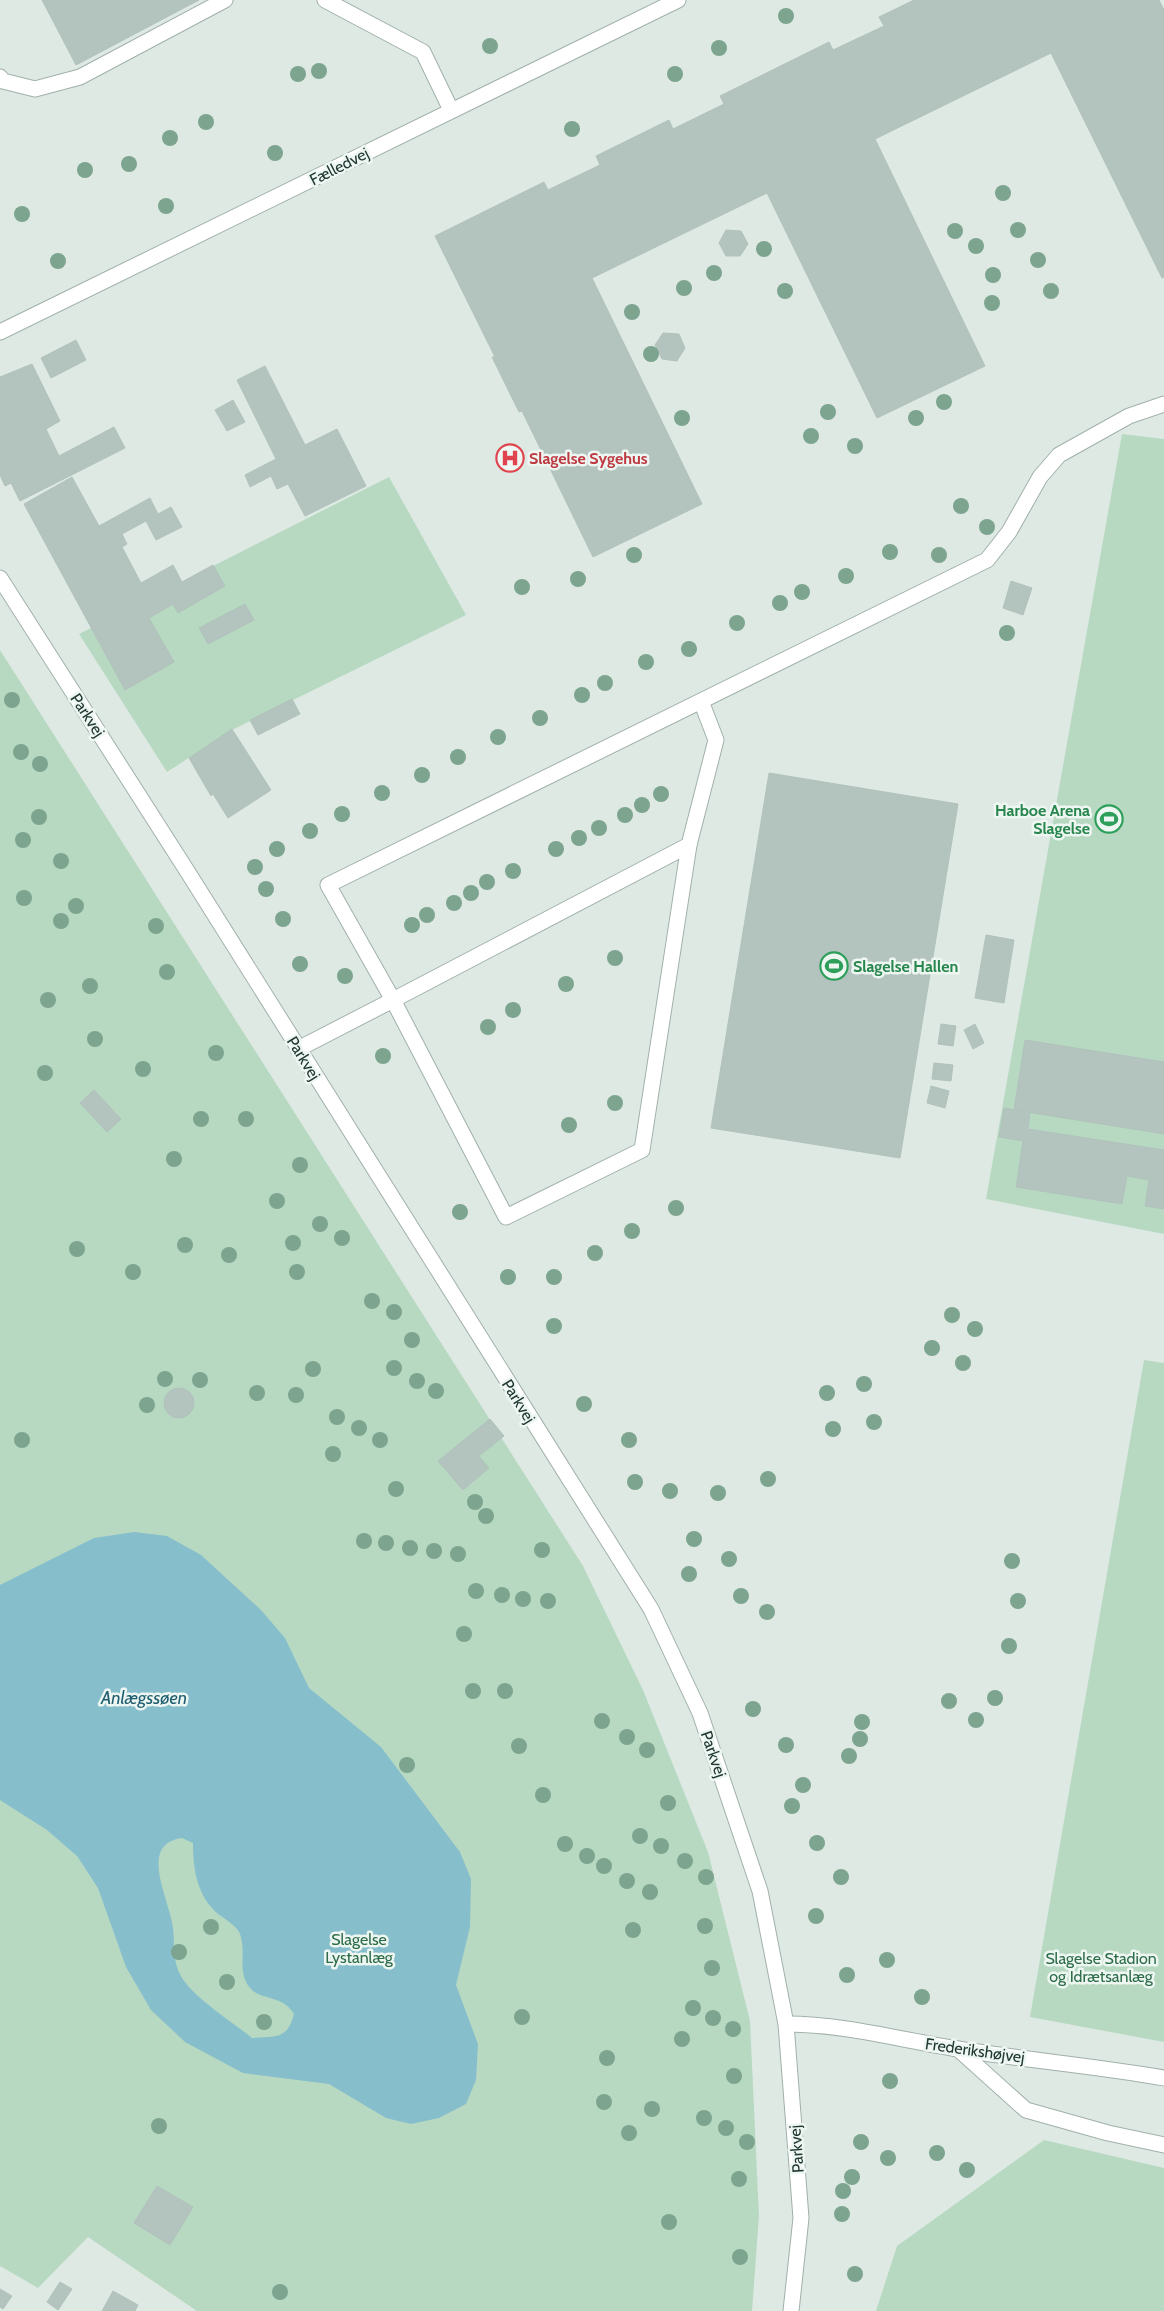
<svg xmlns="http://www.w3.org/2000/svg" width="1164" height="2311" font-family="Cabin,sans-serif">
  <rect width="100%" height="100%" fill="#dee9e4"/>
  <g fill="#b7d9c2">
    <path d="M1122 434 1164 439V1234L986 1199Z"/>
    <path d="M389 477 466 615 232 730 167 772 79 634Z"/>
    <path d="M0 650 583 1566 643 1690 708 1852 750 2021 759 2216 752 2311H197L88 2237 38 2288 0 2266Z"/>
    <path d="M1144 1360 1164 1363V2042L1030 2017Z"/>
    <path d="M1044 2140 1164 2168V2311H876L897 2246Z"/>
  </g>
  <path fill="#87becc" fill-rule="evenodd" d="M134 1532 167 1536 201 1555 261 1610 285 1638 309 1688 381 1747 460 1852 471 1879 470 1927 456 1985 478 2044 476 2080 466 2104 439 2118 411 2124 386 2118 329 2084 243 2073 185 2042 151 2010 126 1967 98 1888 77 1856 47 1830 0 1800V1585L94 1538ZM182 1838 193 1843C193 1869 197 1896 218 1914 225 1919 237 1926 240 1934 247 1954 236 1972 251 1989 259 1998 277 1997 286 2005 289 2007 292 2011 294 2014 287 2040 276 2036 252 2038 234 2023 191 1996 181 1976 172 1961 175 1944 173 1928 170 1900 137 1844 182 1838Z"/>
  <g fill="#b3c3bd" stroke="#b1c2bc">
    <path d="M42 0H199L76 65Z"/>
    <path d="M914 0H1159L1164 10V277L1162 278 1051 53 875 139 985 366 877 418 767 193 592 278 702 504 593 557 522 411 519 412 492 357H495L435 236 544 182 548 190 600 165 596 156 669 120 673 129 724 104 720 96 829 42 833 50 884 26 879 17Z"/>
    <path d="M726 230 741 231 748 244 740 256H726L719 243Z"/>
    <path d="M663 333 679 334 685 348 677 361 662 359 655 345Z"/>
    <path d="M76 340 86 360 51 378 41 358Z"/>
    <path d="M32 364 60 421 46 429 59 456 114 427 125 448 20 501 11 483 5 486 0 475V377Z"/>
    <path d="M265 366 305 445 337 429 366 486 305 516 288 484 277 489 271 476 250 487 245 475 276 459 237 380Z"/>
    <path d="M233 400 245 422 227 431 215 410Z"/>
    <path d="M72 477 99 526 150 498 158 514 171 507 182 527 156 540 146 521 122 534 127 544 122 547 141 583 173 565 182 582 213 565 225 586 178 613 173 604 149 618 174 662 125 690 24 504Z"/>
    <path d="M1011 581 1032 588 1023 615 1003 608Z"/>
    <path d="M245 604 254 620 208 644 199 628Z"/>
    <path d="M292 699 300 714 258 735 250 720Z"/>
    <path d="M232 729 271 790 228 818 213 794 211 796 189 758Z"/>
    <path d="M769 773 958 804 900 1158 711 1128Z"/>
    <path d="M986 935 1014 940 1004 1003 975 998Z"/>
    <path d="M941 1024 956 1026 953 1046 938 1044Z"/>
    <path d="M975 1024 984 1043 973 1049 964 1030Z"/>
    <path d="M1025 1040 1164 1062V1134L1014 1110Z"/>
    <path d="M934 1063 953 1065 951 1081 932 1079Z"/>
    <path d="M931 1086 949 1091 945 1108 927 1103Z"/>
    <path d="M94 1090 121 1119 107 1132 80 1103Z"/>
    <path d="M1004 1108 1030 1112 1028 1129 1164 1150V1209L1145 1206 1149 1180 1127 1176 1122 1204 1016 1187 1023 1141 999 1137Z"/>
    <circle cx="179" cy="1403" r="15"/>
    <path d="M490 1419 504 1436 479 1456 489 1468 463 1490 438 1461Z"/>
    <path d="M157 2186 193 2207 170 2245 134 2223Z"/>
    <path d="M60 2282 72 2289 58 2310 47 2302Z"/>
    <path d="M0 2289 12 2296 3 2309 0 2307Z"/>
    <path d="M113 2291 138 2305 135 2311H102Z"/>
  </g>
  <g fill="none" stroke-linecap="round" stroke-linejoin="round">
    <g stroke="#a1b0ab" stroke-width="17">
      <g id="service">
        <path d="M325 0 423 52 451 110"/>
        <path d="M0 77 3 81 35 89 80 77 225 0"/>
        <path d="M701 701 716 740 689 845 393 1000 328 885 987 560 1009 532 1040 477 1059 455 1129 416 1164 404"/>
        <path d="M298 1049 393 1000 506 1217 642 1150 689 845"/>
        <path d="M958 2049 1026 2110 1108 2133 1164 2145"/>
      </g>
    </g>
    <g stroke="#a1b0ab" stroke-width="17">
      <g id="minor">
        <path d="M0 332 678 0"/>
        <path d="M786 2024C844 2024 901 2040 958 2049 1026 2060 1095 2066 1164 2078"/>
      </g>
    </g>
    <g stroke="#a1b0ab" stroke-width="17">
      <path id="tertiary" d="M0 578 189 874 651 1609 700 1713 760 1891 786 2024 801 2218 791 2311"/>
    </g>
    <use href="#service" stroke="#fff" stroke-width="15"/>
    <use href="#minor" stroke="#fff" stroke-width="15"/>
    <use href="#tertiary" stroke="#fff" stroke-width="15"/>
  </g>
  <g fill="#7ca48e">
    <circle cx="786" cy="16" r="8"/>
    <circle cx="490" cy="46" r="8"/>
    <circle cx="719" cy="48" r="8"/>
    <circle cx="319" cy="71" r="8"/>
    <circle cx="298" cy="74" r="8"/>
    <circle cx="675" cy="74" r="8"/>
    <circle cx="206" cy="122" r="8"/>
    <circle cx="572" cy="129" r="8"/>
    <circle cx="170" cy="138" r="8"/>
    <circle cx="275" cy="153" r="8"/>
    <circle cx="129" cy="164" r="8"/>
    <circle cx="85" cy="170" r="8"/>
    <circle cx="1003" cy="193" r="8"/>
    <circle cx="166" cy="206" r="8"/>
    <circle cx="22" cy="214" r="8"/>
    <circle cx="1018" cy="230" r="8"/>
    <circle cx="955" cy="231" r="8"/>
    <circle cx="976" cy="246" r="8"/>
    <circle cx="764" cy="249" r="8"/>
    <circle cx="1038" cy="260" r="8"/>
    <circle cx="58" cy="261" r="8"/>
    <circle cx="714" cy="273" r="8"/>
    <circle cx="993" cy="275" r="8"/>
    <circle cx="684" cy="288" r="8"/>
    <circle cx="785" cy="291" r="8"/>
    <circle cx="1051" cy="291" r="8"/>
    <circle cx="992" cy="303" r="8"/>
    <circle cx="632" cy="312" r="8"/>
    <circle cx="651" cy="354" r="8"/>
    <circle cx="944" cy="402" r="8"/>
    <circle cx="828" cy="412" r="8"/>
    <circle cx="682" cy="418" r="8"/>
    <circle cx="916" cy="418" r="8"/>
    <circle cx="811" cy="436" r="8"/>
    <circle cx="855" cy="446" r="8"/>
    <circle cx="961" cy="506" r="8"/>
    <circle cx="987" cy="527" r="8"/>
    <circle cx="890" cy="552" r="8"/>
    <circle cx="634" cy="555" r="8"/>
    <circle cx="939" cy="555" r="8"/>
    <circle cx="846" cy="576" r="8"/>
    <circle cx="578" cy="579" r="8"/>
    <circle cx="522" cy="587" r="8"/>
    <circle cx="802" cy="592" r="8"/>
    <circle cx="780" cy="603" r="8"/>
    <circle cx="737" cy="623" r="8"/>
    <circle cx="1007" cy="633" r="8"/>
    <circle cx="689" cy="649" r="8"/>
    <circle cx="646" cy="662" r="8"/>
    <circle cx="605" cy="683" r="8"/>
    <circle cx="582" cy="695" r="8"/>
    <circle cx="12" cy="700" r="8"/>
    <circle cx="540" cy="718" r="8"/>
    <circle cx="498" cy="737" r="8"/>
    <circle cx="21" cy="752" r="8"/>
    <circle cx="458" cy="757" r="8"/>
    <circle cx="40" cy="764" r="8"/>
    <circle cx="422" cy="775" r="8"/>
    <circle cx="382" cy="793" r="8"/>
    <circle cx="661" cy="794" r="8"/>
    <circle cx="642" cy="805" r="8"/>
    <circle cx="342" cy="814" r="8"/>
    <circle cx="625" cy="815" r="8"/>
    <circle cx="39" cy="817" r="8"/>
    <circle cx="599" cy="828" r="8"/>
    <circle cx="310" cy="831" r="8"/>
    <circle cx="579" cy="838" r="8"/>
    <circle cx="23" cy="840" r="8"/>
    <circle cx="277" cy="849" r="8"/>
    <circle cx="556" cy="849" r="8"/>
    <circle cx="61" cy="861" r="8"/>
    <circle cx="255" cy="867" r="8"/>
    <circle cx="513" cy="871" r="8"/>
    <circle cx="487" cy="882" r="8"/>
    <circle cx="266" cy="889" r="8"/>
    <circle cx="471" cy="893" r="8"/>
    <circle cx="24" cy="898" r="8"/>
    <circle cx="454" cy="903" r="8"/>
    <circle cx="76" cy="906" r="8"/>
    <circle cx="427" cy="915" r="8"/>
    <circle cx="283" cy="919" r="8"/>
    <circle cx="61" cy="921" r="8"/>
    <circle cx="412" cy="925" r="8"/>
    <circle cx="156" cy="926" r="8"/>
    <circle cx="615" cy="958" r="8"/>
    <circle cx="300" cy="964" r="8"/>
    <circle cx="167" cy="972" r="8"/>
    <circle cx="345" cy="976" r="8"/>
    <circle cx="566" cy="984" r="8"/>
    <circle cx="90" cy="986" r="8"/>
    <circle cx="48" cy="1000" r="8"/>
    <circle cx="513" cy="1010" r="8"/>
    <circle cx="488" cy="1027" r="8"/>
    <circle cx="95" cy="1039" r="8"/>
    <circle cx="216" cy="1053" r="8"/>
    <circle cx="383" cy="1056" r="8"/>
    <circle cx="143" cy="1069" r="8"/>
    <circle cx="45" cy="1073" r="8"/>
    <circle cx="615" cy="1103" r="8"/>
    <circle cx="201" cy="1119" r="8"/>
    <circle cx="246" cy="1119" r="8"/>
    <circle cx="569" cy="1125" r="8"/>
    <circle cx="174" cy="1159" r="8"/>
    <circle cx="300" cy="1165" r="8"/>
    <circle cx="277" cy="1201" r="8"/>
    <circle cx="676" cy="1208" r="8"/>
    <circle cx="460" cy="1212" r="8"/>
    <circle cx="320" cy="1224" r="8"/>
    <circle cx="632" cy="1231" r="8"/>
    <circle cx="342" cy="1238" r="8"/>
    <circle cx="293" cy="1243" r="8"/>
    <circle cx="185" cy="1245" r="8"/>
    <circle cx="77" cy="1249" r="8"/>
    <circle cx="595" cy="1253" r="8"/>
    <circle cx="229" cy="1255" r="8"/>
    <circle cx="133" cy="1272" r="8"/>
    <circle cx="297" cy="1272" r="8"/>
    <circle cx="508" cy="1277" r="8"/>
    <circle cx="554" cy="1277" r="8"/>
    <circle cx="372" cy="1301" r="8"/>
    <circle cx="394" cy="1312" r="8"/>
    <circle cx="952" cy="1315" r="8"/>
    <circle cx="554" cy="1326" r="8"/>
    <circle cx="975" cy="1329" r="8"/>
    <circle cx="412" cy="1340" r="8"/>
    <circle cx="932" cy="1348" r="8"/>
    <circle cx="963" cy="1363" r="8"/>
    <circle cx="394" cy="1368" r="8"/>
    <circle cx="313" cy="1369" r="8"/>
    <circle cx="165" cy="1379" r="8"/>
    <circle cx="200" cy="1380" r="8"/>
    <circle cx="417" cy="1381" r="8"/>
    <circle cx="864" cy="1384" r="8"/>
    <circle cx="436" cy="1391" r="8"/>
    <circle cx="257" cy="1393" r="8"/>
    <circle cx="827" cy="1393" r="8"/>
    <circle cx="296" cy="1395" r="8"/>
    <circle cx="584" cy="1404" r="8"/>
    <circle cx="147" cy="1405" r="8"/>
    <circle cx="337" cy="1417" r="8"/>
    <circle cx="874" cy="1422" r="8"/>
    <circle cx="359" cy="1428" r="8"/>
    <circle cx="833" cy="1429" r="8"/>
    <circle cx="22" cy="1440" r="8"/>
    <circle cx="380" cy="1440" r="8"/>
    <circle cx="629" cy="1440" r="8"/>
    <circle cx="333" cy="1454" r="8"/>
    <circle cx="768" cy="1479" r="8"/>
    <circle cx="635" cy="1482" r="8"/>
    <circle cx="396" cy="1489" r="8"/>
    <circle cx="670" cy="1491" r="8"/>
    <circle cx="718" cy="1493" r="8"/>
    <circle cx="475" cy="1502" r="8"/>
    <circle cx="486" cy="1516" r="8"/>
    <circle cx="694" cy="1539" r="8"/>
    <circle cx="364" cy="1541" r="8"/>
    <circle cx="386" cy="1543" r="8"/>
    <circle cx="410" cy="1548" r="8"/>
    <circle cx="542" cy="1550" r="8"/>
    <circle cx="434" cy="1551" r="8"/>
    <circle cx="458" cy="1554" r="8"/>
    <circle cx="729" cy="1559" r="8"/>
    <circle cx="1012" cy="1561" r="8"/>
    <circle cx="689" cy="1574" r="8"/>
    <circle cx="476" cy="1591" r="8"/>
    <circle cx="502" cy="1595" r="8"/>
    <circle cx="741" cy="1596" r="8"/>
    <circle cx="523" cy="1599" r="8"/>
    <circle cx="548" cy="1601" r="8"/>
    <circle cx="1018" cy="1601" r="8"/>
    <circle cx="767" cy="1612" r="8"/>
    <circle cx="464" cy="1634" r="8"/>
    <circle cx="1009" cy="1646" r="8"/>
    <circle cx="473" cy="1691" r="8"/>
    <circle cx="505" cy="1691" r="8"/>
    <circle cx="995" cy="1698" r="8"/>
    <circle cx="949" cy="1701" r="8"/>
    <circle cx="753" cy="1709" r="8"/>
    <circle cx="976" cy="1720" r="8"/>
    <circle cx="602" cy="1721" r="8"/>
    <circle cx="862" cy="1722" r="8"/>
    <circle cx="627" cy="1737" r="8"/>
    <circle cx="860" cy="1739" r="8"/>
    <circle cx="786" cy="1745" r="8"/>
    <circle cx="519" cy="1746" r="8"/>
    <circle cx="647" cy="1750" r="8"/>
    <circle cx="849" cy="1756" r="8"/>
    <circle cx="407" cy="1765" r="8"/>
    <circle cx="803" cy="1785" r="8"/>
    <circle cx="543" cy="1795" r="8"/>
    <circle cx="668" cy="1803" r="8"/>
    <circle cx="792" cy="1806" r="8"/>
    <circle cx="640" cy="1836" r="8"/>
    <circle cx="817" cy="1843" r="8"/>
    <circle cx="565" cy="1844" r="8"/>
    <circle cx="661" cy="1846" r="8"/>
    <circle cx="587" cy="1856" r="8"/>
    <circle cx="685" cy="1861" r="8"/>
    <circle cx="604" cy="1866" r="8"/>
    <circle cx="706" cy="1877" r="8"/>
    <circle cx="841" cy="1877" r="8"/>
    <circle cx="627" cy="1881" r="8"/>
    <circle cx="650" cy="1892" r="8"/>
    <circle cx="816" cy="1916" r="8"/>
    <circle cx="705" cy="1926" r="8"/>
    <circle cx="211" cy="1927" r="8"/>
    <circle cx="633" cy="1930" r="8"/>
    <circle cx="179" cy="1952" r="8"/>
    <circle cx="887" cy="1960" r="8"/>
    <circle cx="712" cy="1968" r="8"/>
    <circle cx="847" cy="1975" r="8"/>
    <circle cx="227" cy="1982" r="8"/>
    <circle cx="922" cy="1997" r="8"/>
    <circle cx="693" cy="2008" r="8"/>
    <circle cx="522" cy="2017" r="8"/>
    <circle cx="713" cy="2018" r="8"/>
    <circle cx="264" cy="2022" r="8"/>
    <circle cx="733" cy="2029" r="8"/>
    <circle cx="682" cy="2039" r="8"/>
    <circle cx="607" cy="2058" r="8"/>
    <circle cx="734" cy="2076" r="8"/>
    <circle cx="890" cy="2081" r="8"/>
    <circle cx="604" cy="2102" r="8"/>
    <circle cx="652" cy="2109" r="8"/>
    <circle cx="704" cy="2118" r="8"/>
    <circle cx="159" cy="2126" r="8"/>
    <circle cx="726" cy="2128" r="8"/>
    <circle cx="629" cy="2133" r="8"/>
    <circle cx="747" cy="2142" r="8"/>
    <circle cx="861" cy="2142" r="8"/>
    <circle cx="937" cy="2153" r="8"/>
    <circle cx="888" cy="2158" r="8"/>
    <circle cx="967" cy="2170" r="8"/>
    <circle cx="852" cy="2177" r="8"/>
    <circle cx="739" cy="2179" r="8"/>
    <circle cx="843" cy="2191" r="8"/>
    <circle cx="842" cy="2214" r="8"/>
    <circle cx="669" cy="2222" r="8"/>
    <circle cx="740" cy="2257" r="8"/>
    <circle cx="855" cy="2274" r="8"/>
    <circle cx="280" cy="2292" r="8"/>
  </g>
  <defs>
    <g id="hospital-ring" transform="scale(1.4375)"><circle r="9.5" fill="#eef6f2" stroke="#e0444e" stroke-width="1.5"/><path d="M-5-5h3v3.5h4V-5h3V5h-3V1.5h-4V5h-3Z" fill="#e0444e"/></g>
    <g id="stadium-ring" transform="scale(1.4375)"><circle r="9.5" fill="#eef6f2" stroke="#2e9e5b" stroke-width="1.5"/><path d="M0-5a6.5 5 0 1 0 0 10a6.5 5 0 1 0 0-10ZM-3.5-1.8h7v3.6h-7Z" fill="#2e9e5b"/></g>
  </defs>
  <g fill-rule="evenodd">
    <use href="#hospital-ring" x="510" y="458"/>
    <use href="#stadium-ring" x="1109" y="819"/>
    <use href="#stadium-ring" x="834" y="966"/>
  </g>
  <g text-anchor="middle" stroke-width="5" stroke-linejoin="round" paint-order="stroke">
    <g font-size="16" fill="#203732" stroke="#eef6f2">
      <text transform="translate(339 166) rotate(-27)" y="6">Fælledvej</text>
      <text transform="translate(88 715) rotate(57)" y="6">Parkvej</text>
      <text transform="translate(304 1058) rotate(58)" y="6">Parkvej</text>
      <text transform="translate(519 1401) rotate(58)" y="6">Parkvej</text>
      <text transform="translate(714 1754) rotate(71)" y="6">Parkvej</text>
      <text transform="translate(975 2050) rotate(8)" y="6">Frederikshøjvej</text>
      <text transform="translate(796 2149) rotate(-94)" y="6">Parkvej</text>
    </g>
    <g font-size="16" font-weight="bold" fill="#be3a42" stroke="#eef6f2" text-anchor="start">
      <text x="529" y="464">Slagelse Sygehus</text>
    </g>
    <g font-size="16" font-weight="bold" fill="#27864d" stroke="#eef6f2" text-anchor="end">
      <text x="1090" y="816">Harboe Arena<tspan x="1090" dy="18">Slagelse</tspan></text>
      <text x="853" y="972" text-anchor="start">Slagelse Hallen</text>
    </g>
    <g font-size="16" fill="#2c6c48" stroke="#eef6f2">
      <text x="359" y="1945">Slagelse<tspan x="359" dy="18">Lystanlæg</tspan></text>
      <text x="1101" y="1964">Slagelse Stadion<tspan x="1101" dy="18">og Idrætsanlæg</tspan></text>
    </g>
    <g font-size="18" font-style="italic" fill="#1e5e70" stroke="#eef6f2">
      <text x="144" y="1704">Anlægssøen</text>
    </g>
  </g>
</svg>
